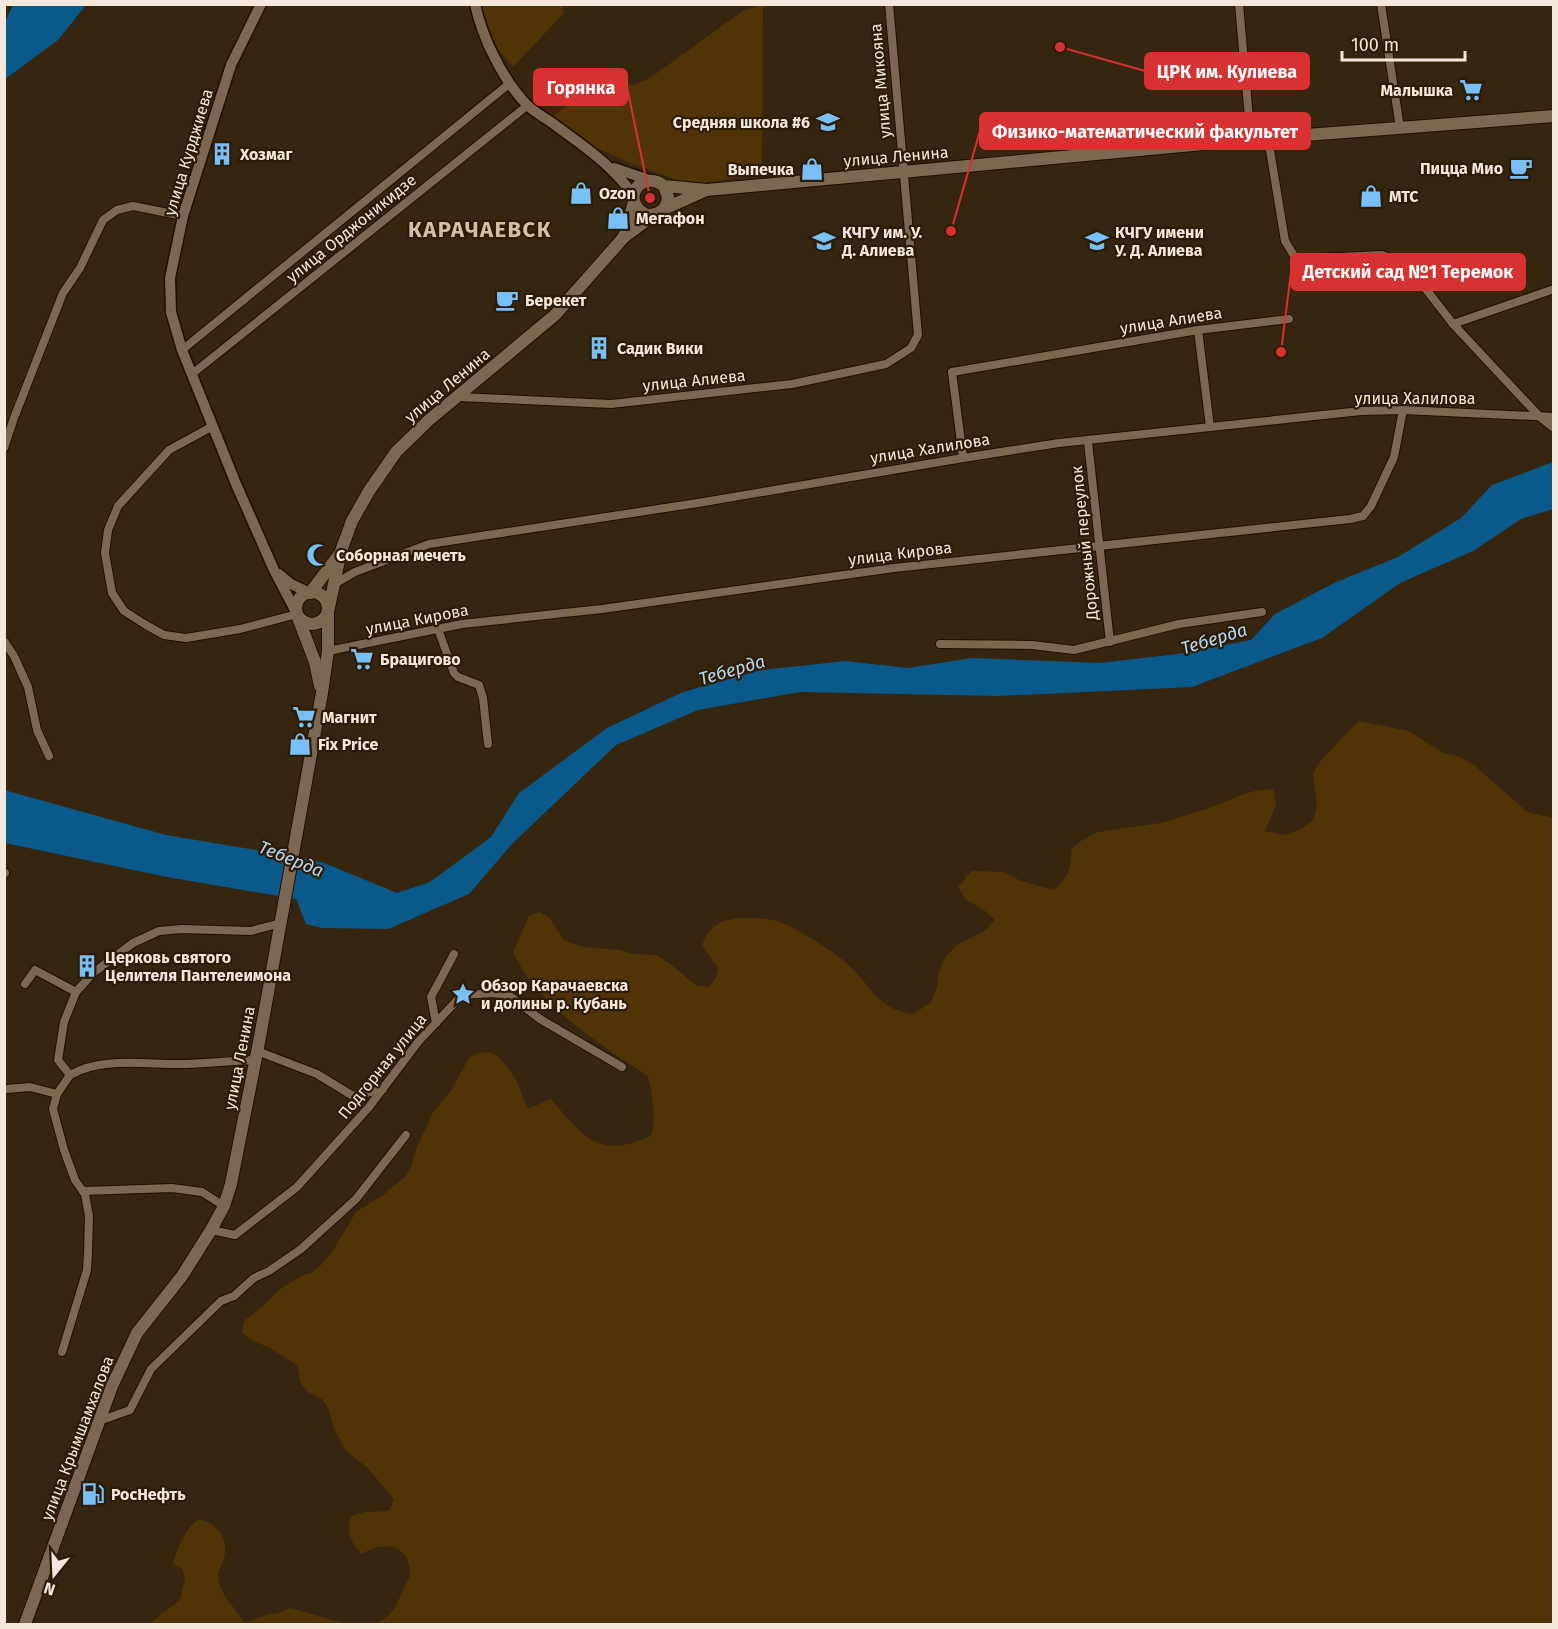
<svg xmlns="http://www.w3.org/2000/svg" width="1558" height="1629" font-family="'Fira Sans',sans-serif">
  <rect width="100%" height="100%" fill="#37260f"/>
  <g fill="#503406">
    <path d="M480 5H562L564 13 513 67 497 48Z"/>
    <path d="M763 6 762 174 702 183 674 179 633 164 587 144 552 117 613 72 632 86 650 78 744 10Z"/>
    <path d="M1358 721 1409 731 1443 753 1457 756 1474 765 1527 812 1553 818V1624H376C400 1612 397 1597 410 1576 410 1571 409 1565 408 1561 400 1541 376 1544 362 1554 350 1542 346 1532 351 1516L365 1512 389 1511 394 1500 368 1468 346 1451 334 1429 329 1410 323 1400 308 1392 301 1384 297 1365 270 1348 251 1340 242 1332 244 1321 261 1308 279 1290 301 1276 312 1273 321 1265 331 1254 356 1212 383 1195 405 1177 411 1168 414 1155 432 1114 450 1092 469 1058 478 1053 489 1052 499 1057 508 1067 517 1082 528 1109 551 1099C584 1137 597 1160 651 1136 657 1116 652 1095 648 1076 601 1045 537 1005 513 952L529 916 539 912 549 917 563 939 574 944 584 947 620 950 632 954 656 955 669 963 697 986 709 987 716 978 718 968 702 945C710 925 723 918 744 918 757 918 773 918 785 924 804 933 835 952 850 966 872 988 880 1011 914 1014L931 1002 937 987 939 971 946 956 957 945 986 930 995 920 983 909 966 900 958 887 972 871 1003 872 1021 881 1054 890C1069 876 1071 870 1071 850L1081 841 1098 832 1161 823 1207 809 1241 795 1255 791 1273 789 1276 805 1265 831 1286 835 1302 828 1314 819 1317 805 1313 773 1320 762Z"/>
    <path d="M199 1519C218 1524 229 1538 224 1558 222 1564 218 1571 218 1577 219 1594 236 1608 244 1623 253 1621 259 1617 267 1615 279 1613 279 1614 290 1608L346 1624H149L180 1600 185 1579 182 1569 173 1563C179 1546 184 1530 199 1519Z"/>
  </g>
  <g fill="#09598a">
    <path d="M13 5H86L58 40 5 79V22Z"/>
    <path d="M1553 462V509L1521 519 1473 551 1400 583 1322 638 1192 687 998 696 800 692 698 710 616 745 512 844 469 894 388 929 322 928 306 924 296 899 167 877 5 843 4 790 166 835 280 854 324 863 397 893 430 882 491 837 519 793 607 728 683 692 761 670 845 661 908 668 972 658 1100 663 1177 654 1251 640 1275 614 1334 583 1398 557 1461 518 1492 485Z"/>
  </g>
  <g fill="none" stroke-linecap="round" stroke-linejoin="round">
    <g stroke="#1e0e00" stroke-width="10">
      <g id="minor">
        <path d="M1239 4 1251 141"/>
        <path d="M1381 4 1400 128"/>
        <path d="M1268 138 1285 241 1296 259 1382 255 1396 260 1415 275 1453 324 1540 417 1554 428"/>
        <path d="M1453 324 1554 289"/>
        <path d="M1198 330 1210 427"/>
        <path d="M182 350 510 83"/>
        <path d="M192 374 528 105"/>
        <path d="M459 397 611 404 792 384 886 364 911 348 918 335 889 4"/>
        <path d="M213 426 169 450 118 506 108 530 105 553 112 593 124 611 146 625 164 635 186 638 240 629 297 614"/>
        <path d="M1088 442 1110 642"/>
        <path d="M4 448 14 418 63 293 80 268 103 220 117 210 133 206 183 216"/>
        <path d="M963 458 952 372 1198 330 1289 319"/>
        <path d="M336 583 355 572 429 544 698 503 963 458 1059 443 1361 411 1403 410 1554 417"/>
        <path d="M438 629 454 673 458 677 479 685 483 698 488 744"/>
        <path d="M4 641 14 656 28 687 37 730 49 756"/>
        <path d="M940 644 1032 645 1074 650 1179 624 1262 612"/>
        <path d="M328 651 462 624 602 609 894 568 1350 519 1363 516 1371 506 1394 457 1403 410"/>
        <path d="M4 873H5"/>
        <path d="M25 984 35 970 76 992"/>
        <path d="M436 1023 431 997 454 954"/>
        <path d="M257 1051 317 1074 353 1096 383 1089"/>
        <path d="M70 1075C103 1056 148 1065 185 1064 208 1063 232 1061 255 1060"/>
        <path d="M4 1090 7 1089 30 1087 57 1094"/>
        <path d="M83 1191 172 1188 202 1192 224 1206"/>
        <path d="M211 1230 235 1235 297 1187 369 1107 418 1042 462 995 494 993 511 997 540 1019 622 1067"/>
        <path d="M62 1352 87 1270 88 1253 89 1216 85 1194 75 1180 64 1150 53 1109 57 1094 70 1075 58 1060 64 1022 76 992 93 973 133 943 159 931 182 929 251 931 281 923"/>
        <path d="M99 1421 130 1410 151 1369 221 1301 234 1296 254 1278 269 1271 301 1249 356 1199 406 1135"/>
      </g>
    </g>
    <g stroke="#1e0e00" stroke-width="13">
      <g id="tertiary">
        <path d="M261 4 231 65 183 216 170 278 171 312 182 350 236 484 274 570 297 614"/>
        <path d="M475 4C482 38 504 82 528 106 535 112 543 117 551 122 580 144 612 164 633 195"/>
        <path d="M614 168 649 180"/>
        <path d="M279 574 291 584 310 593"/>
      </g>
    </g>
    <g stroke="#1e0e00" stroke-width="14">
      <g id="secondary">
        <path d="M664 186 668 197C667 209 660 215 647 215 619 202 640 168 664 186L707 190 1268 138 1554 116"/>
        <path d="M664 209 706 190"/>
        <path d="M624 237 634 202"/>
        <circle cx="312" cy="608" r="16"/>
        <path d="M310 593 339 555"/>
        <path d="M297 615 315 662 320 686"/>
        <path d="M25 1624 112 1386 137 1333 182 1276 211 1230 224 1206 231 1184 260 1037 322 693 328 651V612L341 551 352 521 369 491 396 452 429 420 555 315 624 237 654 215"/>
      </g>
    </g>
    <use href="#minor" stroke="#7c6850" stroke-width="8"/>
    <use href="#tertiary" stroke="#7c6850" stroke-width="10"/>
    <use href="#secondary" stroke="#7c6850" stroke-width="12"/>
  </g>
  <defs>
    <g id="supermarket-bare" transform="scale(1.8)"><path d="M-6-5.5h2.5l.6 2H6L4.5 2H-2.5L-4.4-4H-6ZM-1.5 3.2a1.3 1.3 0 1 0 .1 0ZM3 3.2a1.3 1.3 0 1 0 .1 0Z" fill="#79bff8" stroke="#2c1c05" stroke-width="2.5" paint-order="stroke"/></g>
    <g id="school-bare" transform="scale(1.8)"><path d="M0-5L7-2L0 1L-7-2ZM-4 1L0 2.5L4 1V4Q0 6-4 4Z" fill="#79bff8" stroke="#2c1c05" stroke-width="2.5" paint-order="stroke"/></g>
    <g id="building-bare" transform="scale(1.8)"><path d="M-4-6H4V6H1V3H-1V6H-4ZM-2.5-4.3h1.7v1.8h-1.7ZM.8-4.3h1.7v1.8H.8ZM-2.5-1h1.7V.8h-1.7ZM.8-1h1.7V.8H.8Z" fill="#79bff8" stroke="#2c1c05" stroke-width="2.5" paint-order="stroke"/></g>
    <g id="cafe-bare" transform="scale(1.8)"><path d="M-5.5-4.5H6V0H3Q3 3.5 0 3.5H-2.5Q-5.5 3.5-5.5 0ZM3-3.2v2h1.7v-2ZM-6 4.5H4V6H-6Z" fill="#79bff8" stroke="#2c1c05" stroke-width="2.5" paint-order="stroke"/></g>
    <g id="shop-bare" transform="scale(1.8)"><path d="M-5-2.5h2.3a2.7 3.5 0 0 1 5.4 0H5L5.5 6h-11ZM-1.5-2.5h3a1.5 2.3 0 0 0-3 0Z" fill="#79bff8" stroke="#2c1c05" stroke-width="2.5" paint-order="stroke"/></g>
    <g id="university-bare" transform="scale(1.8)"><path d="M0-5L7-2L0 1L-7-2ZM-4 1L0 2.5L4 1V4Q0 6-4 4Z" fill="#79bff8" stroke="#2c1c05" stroke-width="2.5" paint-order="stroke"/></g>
    <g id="mosque-bare" transform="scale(1.8)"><path d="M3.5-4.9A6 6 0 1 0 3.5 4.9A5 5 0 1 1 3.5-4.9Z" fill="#79bff8" stroke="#2c1c05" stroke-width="2.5" paint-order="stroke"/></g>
    <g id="sight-bare" transform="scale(1.8)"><path d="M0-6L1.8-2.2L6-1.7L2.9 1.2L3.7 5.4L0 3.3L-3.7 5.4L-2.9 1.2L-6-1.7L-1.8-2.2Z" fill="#79bff8" stroke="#2c1c05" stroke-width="2.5" paint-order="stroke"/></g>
    <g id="fuel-bare" transform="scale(1.8)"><path d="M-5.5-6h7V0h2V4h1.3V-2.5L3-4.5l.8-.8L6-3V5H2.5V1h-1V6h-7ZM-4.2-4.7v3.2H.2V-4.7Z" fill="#79bff8" stroke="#2c1c05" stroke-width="2.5" paint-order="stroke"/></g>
  </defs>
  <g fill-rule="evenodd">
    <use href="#supermarket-bare" x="1471" y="90"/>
    <use href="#school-bare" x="828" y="122"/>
    <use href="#building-bare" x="222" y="154"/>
    <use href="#cafe-bare" x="1521" y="168"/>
    <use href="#shop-bare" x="812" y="169"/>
    <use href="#shop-bare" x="581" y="193"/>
    <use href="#shop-bare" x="1371" y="196"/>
    <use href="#shop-bare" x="618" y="218"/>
    <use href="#university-bare" x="824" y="241"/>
    <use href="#university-bare" x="1097" y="241"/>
    <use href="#cafe-bare" x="507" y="300"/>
    <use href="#building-bare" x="599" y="348"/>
    <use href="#mosque-bare" x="318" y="555"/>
    <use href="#supermarket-bare" x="362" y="659"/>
    <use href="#supermarket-bare" x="304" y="717"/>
    <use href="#shop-bare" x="300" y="744"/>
    <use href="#building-bare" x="87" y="966"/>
    <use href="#sight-bare" x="463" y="994"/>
    <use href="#fuel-bare" x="93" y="1494"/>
  </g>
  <g text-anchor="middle" stroke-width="4.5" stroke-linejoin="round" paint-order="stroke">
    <g font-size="16" fill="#f3e8db" stroke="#2c1c05">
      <text transform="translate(880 81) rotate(-95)" y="6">улица Микояна</text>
      <text transform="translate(188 152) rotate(-73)" y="6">улица Курджиева</text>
      <text transform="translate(896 156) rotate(-5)" y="6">улица Ленина</text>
      <text transform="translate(351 228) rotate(-39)" y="6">улица Орджоникидзе</text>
      <text transform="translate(1171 320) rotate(-9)" y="6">улица Алиева</text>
      <text transform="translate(694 380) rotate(-6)" y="6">улица Алиева</text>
      <text transform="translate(447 385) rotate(-40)" y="6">улица Ленина</text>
      <text x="1415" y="404">улица Халилова</text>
      <text transform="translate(930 448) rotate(-9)" y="6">улица Халилова</text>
      <text transform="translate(1084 543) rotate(-96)" y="6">Дорожный переулок</text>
      <text transform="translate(900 553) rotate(-7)" y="6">улица Кирова</text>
      <text transform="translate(417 619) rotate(-11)" y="6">улица Кирова</text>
      <text transform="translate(239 1058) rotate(-79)" y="6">улица Ленина</text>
      <text transform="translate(382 1066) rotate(-51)" y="6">Подгорная улица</text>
      <text transform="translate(77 1438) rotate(-69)" y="6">улица Крымшамхалова</text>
    </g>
    <g font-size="16" font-weight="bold" fill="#f3e8db" stroke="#2c1c05" text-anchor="start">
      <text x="1453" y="96" text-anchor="end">Малышка</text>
      <text x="810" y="128" text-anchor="end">Средняя школа #6</text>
      <text x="240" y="160">Хозмаг</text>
      <text x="1503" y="174" text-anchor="end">Пицца Мио</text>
      <text x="794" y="175" text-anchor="end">Выпечка</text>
      <text x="599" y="199">Ozon</text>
      <text x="1389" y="202">МТС</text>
      <text x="636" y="224">Мегафон</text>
      <text x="842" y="238">КЧГУ им. У.<tspan x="842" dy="18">Д. Алиева</tspan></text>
      <text x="1115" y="238">КЧГУ имени<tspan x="1115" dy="18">У. Д. Алиева</tspan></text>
      <text x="525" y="306">Берекет</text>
      <text x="617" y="354">Садик Вики</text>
      <text x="336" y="561">Соборная мечеть</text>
      <text x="380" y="665">Брацигово</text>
      <text x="322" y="723">Магнит</text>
      <text x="318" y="750">Fix Price</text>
      <text x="105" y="963">Церковь святого<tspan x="105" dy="18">Целителя Пантелеимона</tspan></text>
      <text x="481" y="991">Обзор Карачаевска<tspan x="481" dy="18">и долины р. Кубань</tspan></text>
      <text x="111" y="1500">РосНефть</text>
    </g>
    <g font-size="18" font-style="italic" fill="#b5d7f5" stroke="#2c1c05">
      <text transform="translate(1214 639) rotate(-17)" y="6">Теберда</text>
      <text transform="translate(732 670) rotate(-16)" y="6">Теберда</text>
      <text transform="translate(291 859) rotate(22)" y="6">Теберда</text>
    </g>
    <g font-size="22" font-weight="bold" letter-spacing="1.5" fill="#d4bfa4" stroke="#2c1c05">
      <text x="480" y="237">КАРАЧАЕВСК</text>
    </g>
  </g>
  <path fill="none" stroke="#d73231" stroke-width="2" d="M1060 47L1145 71M650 198L627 87M951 231L980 131M1281 352L1291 272"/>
  <g fill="#d73231" stroke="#2c1c05" stroke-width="2">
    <circle cx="1060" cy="47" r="6"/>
    <circle cx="650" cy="198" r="6"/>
    <circle cx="951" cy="231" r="6"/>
    <circle cx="1281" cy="352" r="6"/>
  </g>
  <g fill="#d73231" stroke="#d73231" stroke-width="2">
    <rect x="1145" y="53" width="164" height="36" rx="6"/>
    <rect x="534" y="69" width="93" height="36" rx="6"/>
    <rect x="980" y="113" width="330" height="36" rx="6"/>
    <rect x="1291" y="254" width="234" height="36" rx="6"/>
  </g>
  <g font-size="18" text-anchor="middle" font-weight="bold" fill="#fff">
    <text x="1227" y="78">ЦРК им. Кулиева</text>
    <text x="581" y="94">Горянка</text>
    <text x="1145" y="138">Физико-математический факультет</text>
    <text x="1408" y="278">Детский сад №1 Теремок</text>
  </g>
  <rect width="1558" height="1629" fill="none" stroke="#f3e8db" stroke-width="12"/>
  <g transform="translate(54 1575) rotate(198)" stroke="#2c1c05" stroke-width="4.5" paint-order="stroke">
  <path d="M0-4.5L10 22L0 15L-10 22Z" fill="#f3e8db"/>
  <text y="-9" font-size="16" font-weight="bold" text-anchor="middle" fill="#f3e8db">N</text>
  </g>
  <path d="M1342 51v9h123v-9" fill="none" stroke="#f3e8db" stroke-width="3"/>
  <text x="1351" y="51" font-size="18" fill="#f3e8db" stroke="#2c1c05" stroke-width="4.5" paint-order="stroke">100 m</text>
</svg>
